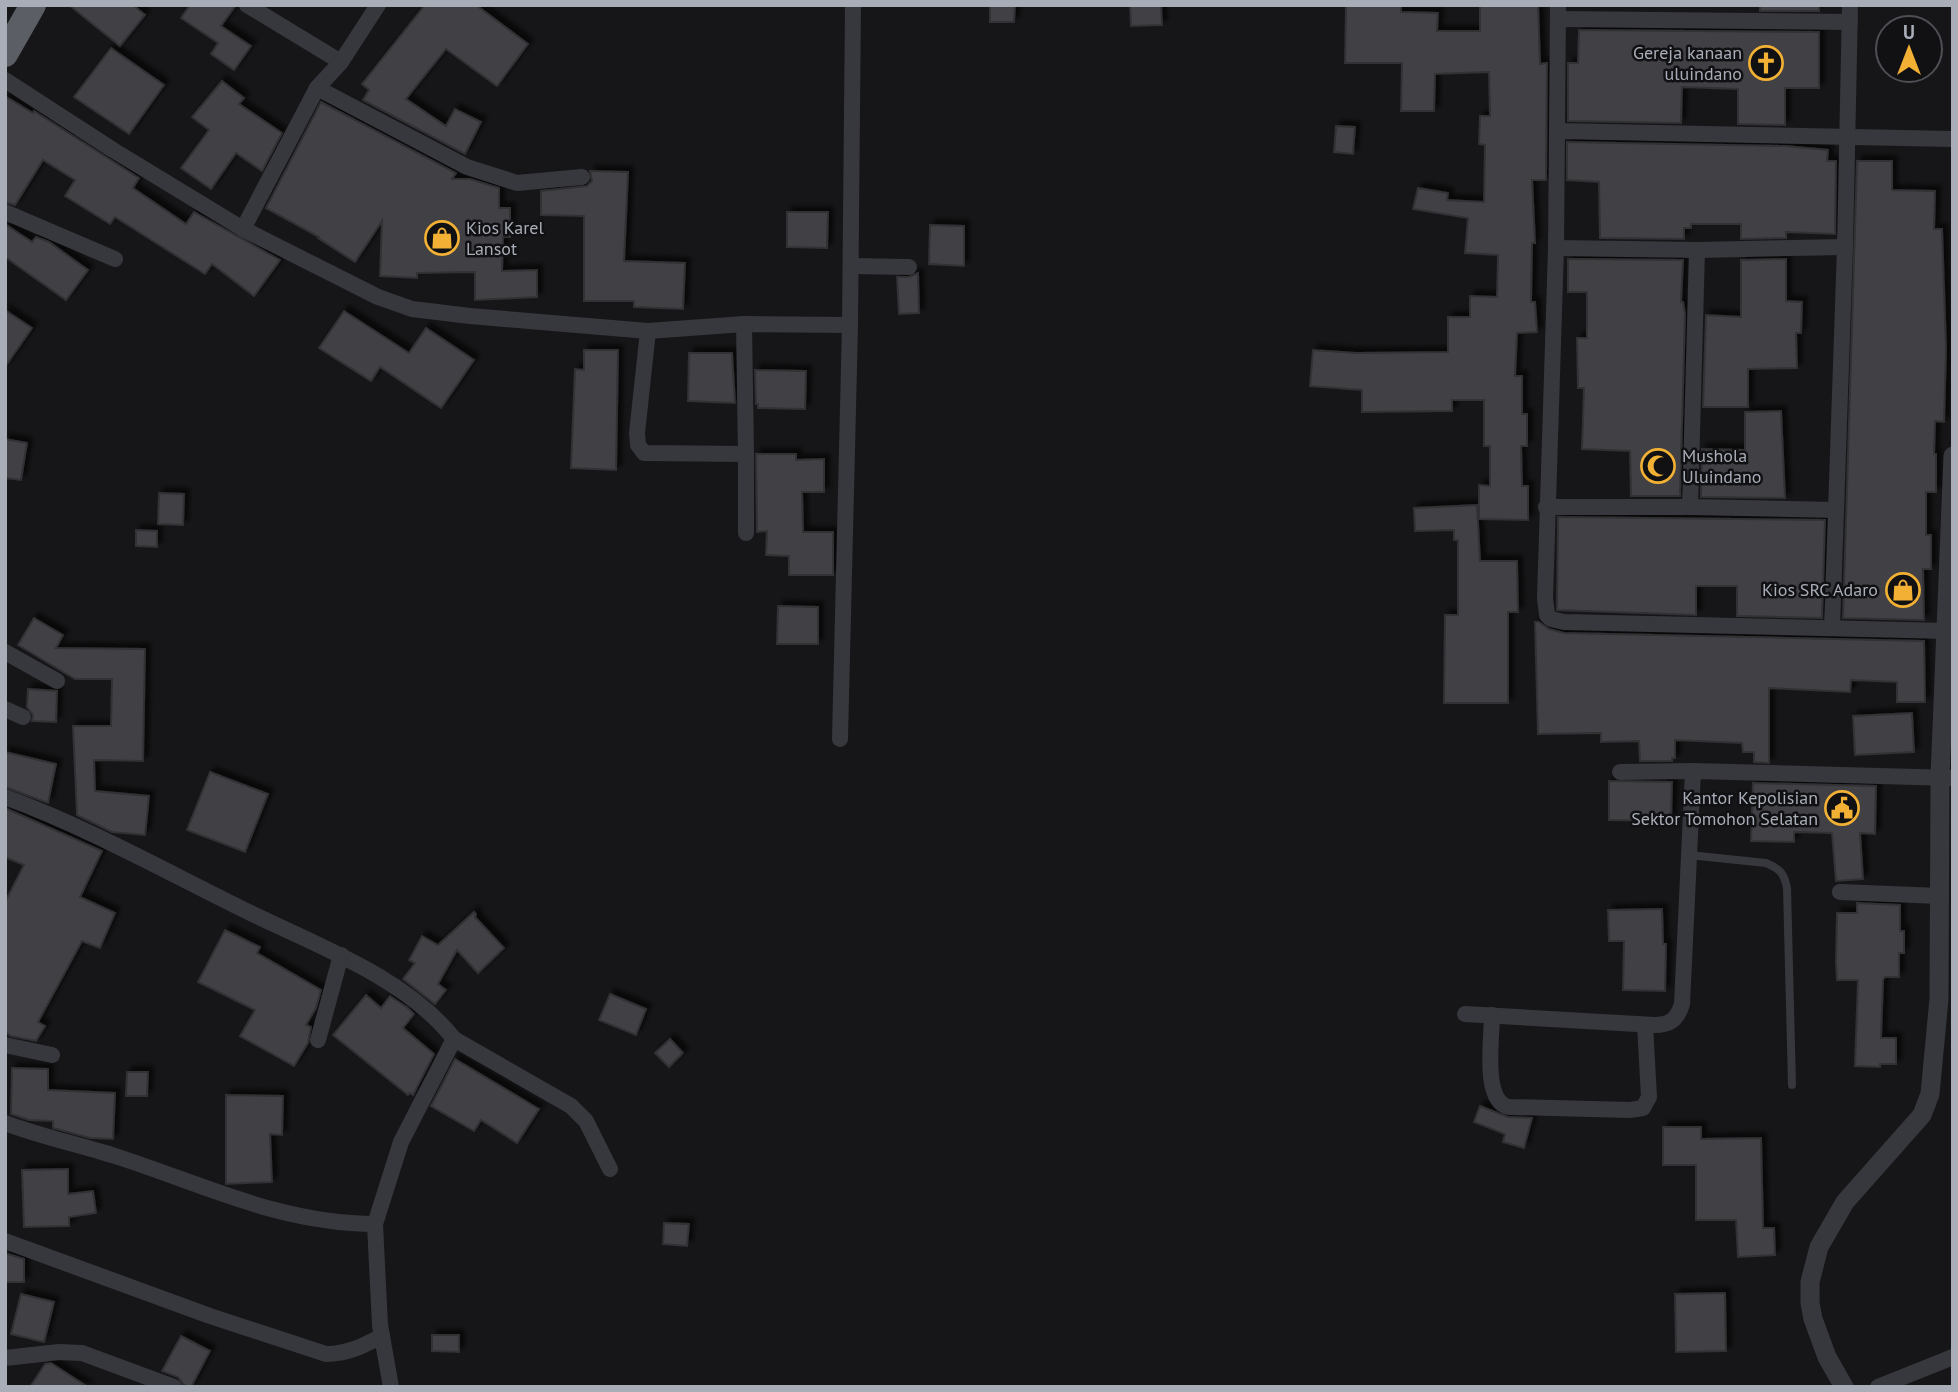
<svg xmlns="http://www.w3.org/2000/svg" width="1958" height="1392" font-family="'PT Sans',sans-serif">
  <defs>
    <filter id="shadow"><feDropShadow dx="5" dy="-5" stdDeviation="2" flood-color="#0009"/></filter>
  </defs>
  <rect width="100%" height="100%" fill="#161618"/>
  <g fill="#404145" stroke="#303034" stroke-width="2" filter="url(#shadow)">
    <path d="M69 5H133L145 15 120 46Z"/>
    <path d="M190 5H236L221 26 251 46 234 70 211 54 218 43 181 18Z"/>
    <path d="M425 5H476L528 44 497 86 446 49 406 99 446 126 455 109 481 122 465 154 363 100 369 90 362 84Z"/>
    <path d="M990 5H1015L1014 22H990Z"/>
    <path d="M1130 5H1161L1162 25 1131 26Z"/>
    <path d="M1346 5H1401V12L1438 13 1437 31H1480V5H1538L1540 64 1547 63 1546 180H1532L1535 243H1532L1531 302H1535L1537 332 1517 333 1515 376H1522V414H1527V446H1521L1522 486H1528V520L1479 519V485L1490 486V446H1484V400H1452V411L1362 412V390L1310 386 1313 350 1356 353 1448 352V317H1470V296L1497 297 1498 255 1465 253 1468 218 1413 209 1418 188 1448 193 1447 200 1484 202 1485 145 1479 144 1480 116H1490L1489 72 1435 74 1434 111H1401L1402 63H1345Z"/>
    <rect x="1760" y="5" width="59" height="6"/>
    <path d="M1579 30 1819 32V88H1785V125L1738 124V89L1682 87 1681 123 1568 121V63H1578Z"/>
    <path d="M111 48 164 85 129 134 74 97Z"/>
    <path d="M222 81 244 98 239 104 282 133 262 171 236 153 211 189 181 168 209 130 192 117Z"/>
    <path d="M5 96 33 113 34 111 139 178 133 188 186 224 194 212 280 260 254 296 212 264 205 274 115 217 110 224 65 196 75 180 43 160 15 205 5 202Z"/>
    <path d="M321 102 456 173 452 179H470L499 188V208H510V237H503L502 271 537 270V297L475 300V272L417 273V278L380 276 382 221 355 262 318 238 319 237 266 208Z"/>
    <path d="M1336 126 1355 127 1353 154 1334 152Z"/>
    <path d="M1567 142 1785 146 1828 150 1827 161H1836L1835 234 1786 232V238L1741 239V224H1691V228H1684V239L1600 238 1599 182 1567 180Z"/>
    <path d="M1857 161H1892V190L1935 191 1934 229H1942L1946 349 1944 422 1935 421 1934 454H1936V492H1926V535H1931V569H1923L1924 620 1843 618Z"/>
    <path d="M590 171 628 172 624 261 685 263 683 309 634 307V301H584V216L541 215V191L587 186 592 181Z"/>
    <path d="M787 212H828L827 248 787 247Z"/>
    <path d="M5 224 32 242 36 237 49 242 88 270 66 300 5 257Z"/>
    <path d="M930 225 964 226V266L929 264Z"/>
    <path d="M1568 259 1683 260 1681 302H1683L1685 314 1680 496H1631L1630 451 1582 449 1584 388H1578L1577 338H1587V292H1568Z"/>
    <path d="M1786 259V301L1802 302 1801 333H1796L1797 368 1748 369V407H1703L1706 315 1741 317V260Z"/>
    <path d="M918 273 919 313 899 314 897 277H909Z"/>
    <path d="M5 310 32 328 5 367Z"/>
    <path d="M344 311 409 353 426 328 474 360 441 408 380 367 371 381 319 348Z"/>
    <path d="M584 350H618L616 470 571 468 575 369 584 370Z"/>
    <path d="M689 353H732L735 403 688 401Z"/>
    <path d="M755 370 806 371 805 409 758 408V404H756Z"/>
    <path d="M1781 411 1785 498 1701 497 1702 449 1745 450V412Z"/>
    <path d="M5 439 27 443 21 480 5 478Z"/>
    <path d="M756 454H796V460L824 459V492H802L803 532H833V575H789V556L766 555 767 531 757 532Z"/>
    <path d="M159 493 184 494 183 525 158 524Z"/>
    <path d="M1477 505 1480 561H1517L1518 612H1508V703H1444L1445 615H1458V540H1454V530L1415 531 1414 508Z"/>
    <path d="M1558 517 1825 520 1822 618 1737 616V586H1696V615L1557 610Z"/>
    <path d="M136 530 157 531V547L136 546Z"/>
    <path d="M778 606 818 607V644H777Z"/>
    <path d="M34 618 63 635 56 648 145 649 143 761 94 760 95 791 149 796 145 835 112 832 77 815 73 726H111L112 679H75L18 645Z"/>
    <path d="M1535 622H1539L1549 629 1564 633 1924 641 1925 702H1897V682L1851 680 1850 692 1769 688V763L1754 762V752H1743L1742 743 1675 740V758H1672V761H1640L1639 741 1601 742V733L1538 734Z"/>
    <path d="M28 689 57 691 56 722 32 721 33 715 27 707Z"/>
    <path d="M1912 713 1914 752 1855 755 1853 716Z"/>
    <path d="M5 752 56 764 48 803 5 787Z"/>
    <path d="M210 772 268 794 245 852 187 830Z"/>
    <path d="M1609 781 1672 782 1671 821 1609 820Z"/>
    <path d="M1753 783 1876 786 1875 834 1860 833 1863 879 1836 881 1832 833 1794 832V842L1751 841Z"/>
    <path d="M5 808 102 851 80 897 115 913 100 948 82 941 38 1022 45 1026 36 1041 11 1036 5 1032V902L24 865 5 857Z"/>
    <path d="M1857 903 1900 905V931H1904V953H1899V977H1885L1883 980 1881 1038H1896V1064H1880V1067L1855 1066 1858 980H1837L1836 961 1837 913H1857Z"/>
    <path d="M1662 909 1663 944H1666L1665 991 1623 990 1624 941H1609L1608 910Z"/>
    <path d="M474 912 476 914 475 917 504 948 478 973 457 950 438 984 446 990 435 1004 403 979 415 963 409 960 422 936 438 945Z"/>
    <path d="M225 930 260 947 257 953 321 990 316 1008 306 1025 311 1027 308 1043 294 1066 240 1036 255 1010 198 982Z"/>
    <path d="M610 994 646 1009 636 1035 599 1020Z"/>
    <path d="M366 995 381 1008 390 996 408 1008 414 1014 403 1028 434 1054 413 1095 410 1093 408 1095 333 1035Z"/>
    <path d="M670 1039 683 1053 669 1067 655 1053Z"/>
    <path d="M455 1059 539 1109 517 1143 481 1120 474 1131 431 1106Z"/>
    <path d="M12 1068 48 1069V1090L115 1093 113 1139 90 1138 53 1128V1121L29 1120 11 1114Z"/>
    <path d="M127 1072H148L147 1096H126Z"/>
    <path d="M226 1095 283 1096 282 1135 270 1134 272 1182 226 1184Z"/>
    <path d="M1480 1106 1508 1117 1532 1118 1524 1148 1503 1142 1505 1134 1474 1122Z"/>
    <path d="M1663 1127H1701V1139L1761 1138 1763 1228H1774L1775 1255 1738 1257 1736 1220H1696V1165H1663Z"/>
    <path d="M68 1169V1194L93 1191 96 1213 69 1217V1226L24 1227 22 1170Z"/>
    <path d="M664 1223 689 1224 687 1246 663 1244Z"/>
    <path d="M5 1253 24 1259V1282H5Z"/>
    <path d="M1725 1293 1726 1351 1676 1352 1675 1294Z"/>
    <path d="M21 1294 54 1302 44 1342 11 1334Z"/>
    <path d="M432 1335H459V1352L432 1351Z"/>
    <path d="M181 1336 210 1351 191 1387 184 1385 178 1377 162 1371Z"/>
    <path d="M51 1363 88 1387H30L45 1364Z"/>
  </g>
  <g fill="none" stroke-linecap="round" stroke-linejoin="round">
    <path stroke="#37383d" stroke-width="8" d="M1689 855 1766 863C1780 869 1784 873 1787 888L1792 1085"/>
    <g stroke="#37383d" stroke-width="16">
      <path d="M247 5 341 62"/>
      <path d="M1558 5 1556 248 1545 598 1547 615 1551 619 1564 622 1947 631"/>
      <path d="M1558 19 1850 22"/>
      <path d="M5 80 113 150 243 229 378 297 412 309 470 316 648 331 744 324 850 325 853 5"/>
      <path d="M317 88 467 167 517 183 582 177"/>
      <path d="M1558 131 1953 139"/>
      <path d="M5 212 115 259"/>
      <path d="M243 229 317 88 341 62 378 5"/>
      <path d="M1556 248 1697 250 1845 247"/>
      <path d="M851 266 909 267"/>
      <path d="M744 324 746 454"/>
      <path d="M648 331 637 433 638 445 644 453 746 454V533"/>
      <path d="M1546 507H1690L1835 510"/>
      <path d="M1690 507 1697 250"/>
      <path d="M1832 628 1845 247 1850 5"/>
      <path d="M5 652 57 681"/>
      <path d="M5 709 23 717"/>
      <path d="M840 739 850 325"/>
      <path d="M1620 772 1693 771"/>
      <path d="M5 797C94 830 176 877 261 918 326 949 409 981 454 1039L401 1142 375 1224 380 1325 391 1387"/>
      <path d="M1840 892 1940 896"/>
      <path d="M1465 1014 1654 1025C1670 1025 1677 1020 1682 1004L1693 771 1953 778"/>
      <path d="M1492 1015C1492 1038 1482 1102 1509 1107L1630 1110 1643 1108 1649 1097 1645 1025"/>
      <path d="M454 1039 571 1106 586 1121 610 1169"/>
      <path d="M318 1040 341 955"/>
      <path d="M5 1045 52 1055"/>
      <path d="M5 1123C42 1137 81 1145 118 1157 205 1185 281 1224 375 1224"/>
      <path d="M5 1241 210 1316 326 1354C348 1354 363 1346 382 1336"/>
      <path d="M5 1358 59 1352 82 1353 174 1387"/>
      <path d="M1878 1387 1953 1357"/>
    </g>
    <path stroke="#37383d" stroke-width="19" d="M1844 1387 1827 1357 1813 1319 1810 1303V1282L1819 1247 1845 1202 1922 1115 1930 1094 1939 999 1940 777 1953 456"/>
    <path stroke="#5b5e65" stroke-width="26" d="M5 54 33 5"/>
  </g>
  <defs>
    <g id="church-ring" transform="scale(1.75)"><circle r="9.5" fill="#111113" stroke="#f2b134" stroke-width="1.5"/><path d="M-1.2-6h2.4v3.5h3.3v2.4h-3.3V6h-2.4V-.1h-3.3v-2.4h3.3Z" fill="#f2b134"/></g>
    <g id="shop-ring" transform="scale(1.75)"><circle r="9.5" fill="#111113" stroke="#f2b134" stroke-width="1.5"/><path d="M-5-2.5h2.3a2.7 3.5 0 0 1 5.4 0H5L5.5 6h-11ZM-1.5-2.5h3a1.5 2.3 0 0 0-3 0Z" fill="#f2b134"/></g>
    <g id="mosque-ring" transform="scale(1.75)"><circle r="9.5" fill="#111113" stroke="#f2b134" stroke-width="1.5"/><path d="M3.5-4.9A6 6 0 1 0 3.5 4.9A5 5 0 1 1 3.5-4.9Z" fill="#f2b134"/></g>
    <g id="civic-ring" transform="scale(1.75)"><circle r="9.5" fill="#111113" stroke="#f2b134" stroke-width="1.5"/><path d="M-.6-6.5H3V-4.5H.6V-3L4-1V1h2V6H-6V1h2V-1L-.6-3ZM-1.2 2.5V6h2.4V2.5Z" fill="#f2b134"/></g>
  </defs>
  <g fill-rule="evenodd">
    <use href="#church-ring" x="1766" y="63"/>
    <use href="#shop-ring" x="442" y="238"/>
    <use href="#mosque-ring" x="1658" y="466"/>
    <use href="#shop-ring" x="1903" y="590"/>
    <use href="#civic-ring" x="1842" y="808"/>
  </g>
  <g text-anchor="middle" stroke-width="5" stroke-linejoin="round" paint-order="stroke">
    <g font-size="18" fill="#a8adb8" stroke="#111113" text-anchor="end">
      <text x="1742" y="59">Gereja kanaan<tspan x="1742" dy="21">uluindano</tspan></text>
      <text x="466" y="234" text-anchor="start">Kios Karel<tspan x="466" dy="21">Lansot</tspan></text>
      <text x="1682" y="462" text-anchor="start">Mushola<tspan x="1682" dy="21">Uluindano</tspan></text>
      <text x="1878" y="596">Kios SRC Adaro</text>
      <text x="1818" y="804">Kantor Kepolisian<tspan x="1818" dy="21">Sektor Tomohon Selatan</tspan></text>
    </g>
  </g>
  <rect width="1958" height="1392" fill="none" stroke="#a8adb8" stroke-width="14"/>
  <g transform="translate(1909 49)"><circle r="33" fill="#111113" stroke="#4d4f55" stroke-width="2"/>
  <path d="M0-5L12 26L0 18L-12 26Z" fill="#f2b134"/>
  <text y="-10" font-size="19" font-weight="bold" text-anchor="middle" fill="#a8adb8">U</text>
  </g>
</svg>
